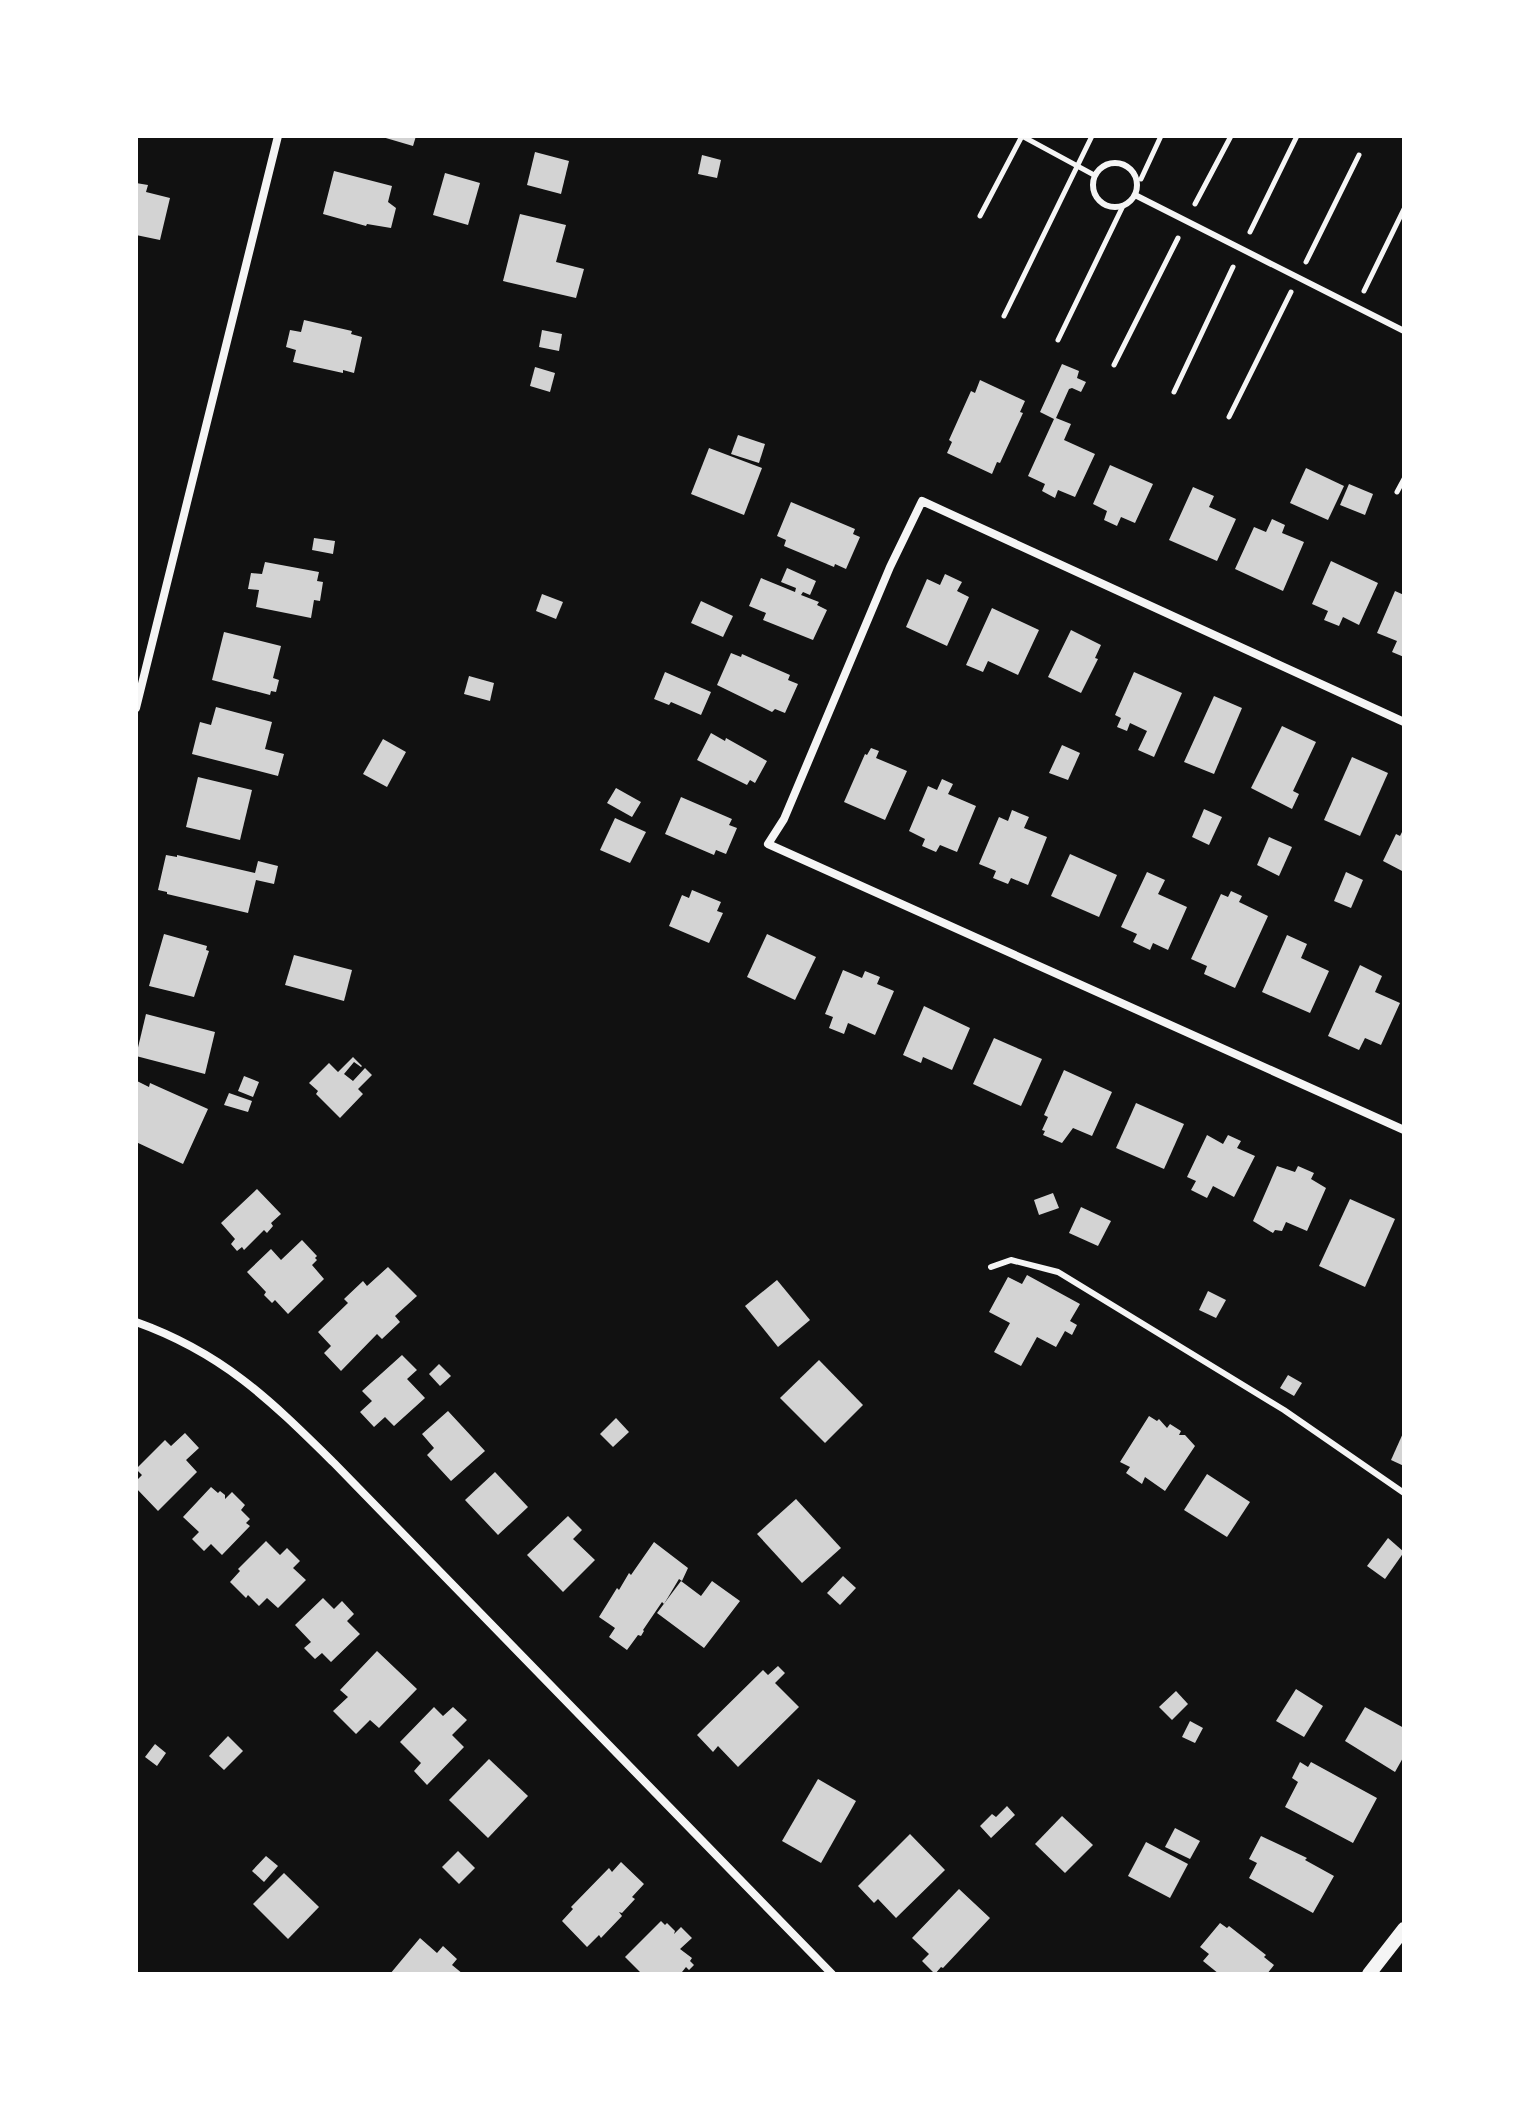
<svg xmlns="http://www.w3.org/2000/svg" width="1540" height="2110" font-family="'Fira Sans',sans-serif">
  <rect width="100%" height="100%" fill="#111"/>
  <g fill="#d3d3d3">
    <path d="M379 136H416L413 146Z"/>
    <path d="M535 152 569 161 561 194 527 185Z"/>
    <path d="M702 155 721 160 717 178 698 174Z"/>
    <path d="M334 171 392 186 388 202 396 208 391 228 367 224 366 226 323 214Z"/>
    <path d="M445 173 480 183 468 225 433 215Z"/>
    <path d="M136 183 148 185 146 192 170 198 160 240 136 235Z"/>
    <path d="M520 214 566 225 556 262 584 269 576 298 503 281Z"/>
    <path d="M304 320 352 331 351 334 362 337 354 373 343 370V373L293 362 296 350 286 347 290 330 301 332Z"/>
    <path d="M542 330 562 334 559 351 539 347Z"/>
    <path d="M1062 364 1079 371 1077 378 1086 382 1081 392 1072 388 1069 389 1056 418 1071 424 1064 440 1095 454 1075 497 1058 490 1055 498 1042 491 1045 484 1028 476 1054 419 1040 412Z"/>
    <path d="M535 367 555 373 550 392 530 386Z"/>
    <path d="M980 380 1025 401 1020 412 1023 413 1000 463 997 462 992 474 947 453 952 442 949 440 971 391 975 393Z"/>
    <path d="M738 435 765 444 759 463 731 454Z"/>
    <path d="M709 448 762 468 744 515 691 494Z"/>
    <path d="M1110 465 1153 484 1135 523 1121 517 1117 526 1104 520 1107 511 1093 504Z"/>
    <path d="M1306 468 1344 486 1328 520 1290 503Z"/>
    <path d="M1349 484 1373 494 1365 515 1340 505Z"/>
    <path d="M1193 487 1214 496 1209 507 1236 519 1217 561 1169 540Z"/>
    <path d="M791 502 855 529 853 534 860 537 846 569 835 564 834 567 784 546 786 540 777 536Z"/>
    <path d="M1272 519 1285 525 1282 533 1304 542 1283 591 1235 569 1254 527 1266 532Z"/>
    <path d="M314 538 335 541 333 554 312 550Z"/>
    <path d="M1331 561 1378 583 1359 625 1343 617 1339 626 1324 620 1328 611 1312 604Z"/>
    <path d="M265 562 319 572 317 581 323 582 320 601 314 600 311 618 256 607 259 590 248 589 251 573 262 574Z"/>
    <path d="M787 568 816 581 810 595 803 592 801 595 819 602 817 605 827 610 813 640 763 620 766 613 749 606 761 578 795 592 796 588 781 582Z"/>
    <path d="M945 574 962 582 957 591 969 597 947 646 906 627 927 579 940 585Z"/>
    <path d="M1395 591 1404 595V657L1392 652 1397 641 1377 633Z"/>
    <path d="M542 594 563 602 556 619 536 611Z"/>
    <path d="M701 601 733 616 723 637 691 623Z"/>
    <path d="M992 608 1039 630 1018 675 988 661 983 672 966 665Z"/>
    <path d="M1071 630 1101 645 1095 658 1098 659 1081 693 1048 677Z"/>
    <path d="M224 632 281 646 273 678 279 680 276 692 271 691 270 695 212 680Z"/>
    <path d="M731 653 741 657 742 654 790 675 788 680 798 684 785 713 775 709 772 712 717 685Z"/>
    <path d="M665 672 711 692 701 715 671 702 669 705 654 699Z"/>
    <path d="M1134 672 1182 693 1154 757 1138 750 1147 731 1130 723 1127 731 1117 727 1121 718 1115 715Z"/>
    <path d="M469 676 494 683 490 701 464 694Z"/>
    <path d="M1214 696 1242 708 1214 774 1184 762Z"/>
    <path d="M216 707 272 722 265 749 284 754 278 776 192 754 200 722 211 725Z"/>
    <path d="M1282 726 1316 742 1293 791 1299 794 1292 809 1251 788Z"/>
    <path d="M711 733 725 741 726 738 767 761 755 783 750 780 747 785 697 760Z"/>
    <path d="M383 739 406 752 387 787 363 774Z"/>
    <path d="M1062 745 1080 753 1068 780 1049 773Z"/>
    <path d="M871 748 879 751 876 758 907 771 885 820 844 802 865 754 867 755Z"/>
    <path d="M1352 757 1388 773 1360 836 1324 820Z"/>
    <path d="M198 777 252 790 240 840 186 827Z"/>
    <path d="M942 779 953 784 948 794 976 806 957 852 940 845 936 852 922 846 925 839 909 831 928 786 937 790Z"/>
    <path d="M616 788 641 802 632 817 607 803Z"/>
    <path d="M681 797 732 819 729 825 737 828 726 854 716 850 714 855 665 834Z"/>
    <path d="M1204 809 1222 817 1209 845 1192 837Z"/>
    <path d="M1012 810 1029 817 1024 828 1047 837 1028 885 1011 878 1008 884 993 878 996 871 979 864 999 817 1008 821Z"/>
    <path d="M615 818 646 832 630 863 600 850Z"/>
    <path d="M1404 828V872L1383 861 1396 834 1400 836Z"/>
    <path d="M1269 837 1292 847 1279 876 1257 865Z"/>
    <path d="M1070 854 1117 875 1099 917 1051 896Z"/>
    <path d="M166 855 177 857V855L255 873 258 861 278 866 274 884 256 880 248 913 167 894V892L158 890Z"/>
    <path d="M1147 872 1165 880 1158 894 1187 907 1168 950 1153 943 1150 950 1133 942 1137 934 1121 927Z"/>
    <path d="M1346 872 1363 880 1351 908 1334 901Z"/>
    <path d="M692 890 721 902 717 911 723 913 709 943 669 926 682 895 689 898Z"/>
    <path d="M1231 891 1242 896 1239 902 1268 916 1235 988 1204 974 1207 966 1191 959 1221 894 1228 897Z"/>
    <path d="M164 934 207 946 206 950 209 951 194 997 149 986Z"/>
    <path d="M767 934 816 957 795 1000 747 977Z"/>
    <path d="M1287 935 1307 944 1301 958 1329 971 1310 1013 1262 992Z"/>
    <path d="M294 955 352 970 344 1001 285 985Z"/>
    <path d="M1360 965 1382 976 1375 992 1400 1003 1381 1045 1365 1038 1359 1050 1328 1036Z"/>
    <path d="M843 970 862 978 865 971 880 977 877 984 894 991 875 1035 848 1023 844 1034 829 1028 833 1017 825 1014Z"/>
    <path d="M924 1006 970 1028 952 1070 923 1057 921 1063 903 1055Z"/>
    <path d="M146 1014 215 1032 205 1074 136 1056Z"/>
    <path d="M994 1038 1042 1059 1021 1106 973 1084Z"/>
    <path d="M353 1057 362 1066 361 1067 354 1062 344 1074 353 1081 365 1068 372 1075 358 1089 363 1094 340 1118 316 1094 318 1091 309 1083 329 1063 338 1072Z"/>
    <path d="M1064 1070 1112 1092 1092 1136 1073 1128 1062 1143 1043 1135 1045 1131 1042 1130 1048 1117 1044 1115Z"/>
    <path d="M244 1076 259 1082 253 1097 238 1091Z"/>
    <path d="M137 1081 149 1087 150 1083 208 1109 183 1164 136 1142Z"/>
    <path d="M229 1093 252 1101 248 1112 224 1105Z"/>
    <path d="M1136 1103 1184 1124 1164 1169 1116 1148Z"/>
    <path d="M1207 1135 1223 1144 1228 1135 1241 1141 1237 1148 1255 1156 1234 1197 1213 1186 1207 1198 1191 1190 1196 1181 1187 1177Z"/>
    <path d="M1277 1166 1295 1172 1298 1166 1314 1173 1311 1179 1326 1188 1307 1231 1286 1222 1282 1231 1275 1230 1273 1233 1253 1221Z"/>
    <path d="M257 1189 281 1214 271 1223 273 1226 267 1233 264 1230 244 1250 242 1247 237 1251 231 1244 235 1239 221 1223Z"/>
    <path d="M1053 1193 1059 1208 1039 1215 1034 1200Z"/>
    <path d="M1350 1199 1395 1219 1365 1287 1319 1266Z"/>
    <path d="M1081 1207 1111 1221 1098 1246 1069 1233Z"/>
    <path d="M302 1240 317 1256 315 1258 317 1260 312 1265 324 1279 288 1314 275 1300 272 1303 264 1295 266 1292 247 1272 271 1249 281 1260Z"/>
    <path d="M388 1267 417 1296 395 1316 400 1322 382 1339 377 1334 341 1371 324 1353 331 1346 318 1332 348 1303 344 1299 363 1281 367 1286Z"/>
    <path d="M1027 1275 1080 1304 1070 1321 1077 1325 1072 1335 1065 1331 1056 1347 1037 1337 1021 1366 994 1352 1010 1323 989 1312 1008 1277 1022 1284Z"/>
    <path d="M777 1280 810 1320 778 1347 745 1306Z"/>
    <path d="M1208 1291 1226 1300 1216 1318 1199 1310Z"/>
    <path d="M402 1355 417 1370 407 1379 425 1398 394 1426 385 1417 374 1427 360 1412 372 1401 362 1391Z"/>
    <path d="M819 1360 863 1405 825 1443 780 1398Z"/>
    <path d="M439 1364 451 1376 440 1386 429 1374Z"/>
    <path d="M1288 1375 1302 1383 1294 1396 1280 1388Z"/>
    <path d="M448 1411 485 1451 451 1481 427 1455 434 1448 422 1434Z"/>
    <path d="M1149 1416 1157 1421 1159 1419 1167 1428 1170 1424 1181 1431 1179 1435H1185L1195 1446 1165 1491 1145 1477 1142 1484 1126 1473 1130 1467 1120 1462Z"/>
    <path d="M616 1418 629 1432 613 1447 600 1434Z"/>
    <path d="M1404 1431V1466L1391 1460Z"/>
    <path d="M185 1433 199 1448 186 1460 197 1472 158 1511 136 1488V1481L142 1475 136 1469 165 1440 171 1446Z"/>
    <path d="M495 1472 528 1507 498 1535 465 1500Z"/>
    <path d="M1207 1474 1250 1502 1227 1537 1184 1510Z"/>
    <path d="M211 1487 218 1493 220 1491 225 1495V1499L232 1492 245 1505 241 1510 250 1519 246 1523 250 1526 222 1555 211 1544 204 1551 192 1539 199 1532 183 1517Z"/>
    <path d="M796 1499 841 1548 802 1583 757 1534Z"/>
    <path d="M568 1516 582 1530 573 1539 595 1560 563 1592 527 1555Z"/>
    <path d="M1388 1538 1404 1552 1385 1579 1367 1566Z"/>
    <path d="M266 1541 280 1555 287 1548 300 1561 293 1568 306 1580 278 1608 267 1598 259 1606 248 1595 246 1598 230 1582 240 1571 238 1569Z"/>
    <path d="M654 1542 688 1568 682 1581 679 1579 664 1604 662 1602 643 1630 644 1631 641 1636 638 1635 627 1650 609 1637 615 1628 599 1617 617 1588 619 1590 629 1573 631 1575Z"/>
    <path d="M843 1576 856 1588 840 1605 827 1593Z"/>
    <path d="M681 1581 701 1596 712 1581 740 1601 704 1648 657 1613Z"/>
    <path d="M323 1598 334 1609 342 1601 354 1614 347 1621 360 1634 331 1662 322 1653 315 1659 304 1648 311 1642 295 1625Z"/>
    <path d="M377 1651 417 1689 379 1728 370 1720 356 1734 333 1711 348 1697 340 1690Z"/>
    <path d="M778 1666 785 1673 775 1683 799 1707 738 1767 718 1746 713 1752 697 1735 763 1670 768 1675Z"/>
    <path d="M1296 1689 1323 1706 1304 1737 1276 1721Z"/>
    <path d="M1176 1691 1188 1704 1172 1720 1159 1707Z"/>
    <path d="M434 1707 443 1716 453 1707 467 1720 452 1735 464 1747 427 1785 414 1771 421 1763 400 1742Z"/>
    <path d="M1365 1707 1404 1728V1756L1395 1772 1345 1741Z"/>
    <path d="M1190 1721 1203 1728 1195 1743 1182 1737Z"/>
    <path d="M228 1736 243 1751 224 1770 209 1756Z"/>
    <path d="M155 1744 166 1753 157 1766 145 1757Z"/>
    <path d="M489 1759 528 1796 488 1838 449 1800Z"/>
    <path d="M1300 1762 1308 1767 1311 1762 1377 1798 1353 1843 1285 1807 1298 1782 1292 1778Z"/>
    <path d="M818 1779 856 1801 821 1863 782 1841Z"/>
    <path d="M1007 1806 1015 1815 991 1838 980 1826 992 1814 996 1817Z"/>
    <path d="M1062 1816 1093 1845 1065 1873 1035 1844Z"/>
    <path d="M1175 1828 1200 1841 1190 1859 1165 1847Z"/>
    <path d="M910 1834 945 1870 896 1918 878 1899 874 1903 858 1886Z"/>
    <path d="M1261 1836 1307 1858 1305 1860 1334 1876 1313 1913 1249 1878 1257 1863 1249 1859Z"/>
    <path d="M1146 1842 1188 1864 1170 1898 1128 1876Z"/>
    <path d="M458 1851 475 1868 459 1884 442 1867Z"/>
    <path d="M266 1856 278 1866 264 1882 252 1871Z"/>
    <path d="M621 1862 644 1884 632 1897 635 1899 622 1913 619 1912 622 1916 601 1938 599 1935 587 1947 562 1921 573 1909 571 1907 609 1868 612 1872Z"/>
    <path d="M284 1873 319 1907 288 1939 253 1904Z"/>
    <path d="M959 1889 990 1918 943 1968 941 1967 935 1974 922 1961 929 1954 912 1938Z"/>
    <path d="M661 1921 665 1925 667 1923 675 1931 674 1934 681 1927 692 1938 680 1949 692 1958 690 1961 694 1965 689 1970 686 1967 682 1972 684 1974H642L625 1957Z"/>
    <path d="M1220 1923 1227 1928 1229 1926 1266 1955 1264 1957 1274 1965 1267 1974H1219L1203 1961 1209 1954 1200 1947Z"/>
    <path d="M420 1938 437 1953 443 1946 457 1959 452 1965 463 1974H390Z"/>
  </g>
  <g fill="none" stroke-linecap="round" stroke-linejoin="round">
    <g stroke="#f5f5f5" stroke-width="5">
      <path d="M1022 136 1094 175"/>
      <path d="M1141 179 1161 136"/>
      <path d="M1195 204 1231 136"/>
      <path d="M980 216 1022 136"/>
      <path d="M1250 232 1297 136"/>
      <path d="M1306 262 1359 155"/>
      <path d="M1364 291 1404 209"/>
      <path d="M1004 316 1092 136"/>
      <path d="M1058 340 1122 208"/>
      <path d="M1114 365 1178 238"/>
      <path d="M1174 392 1233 267"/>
      <path d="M1229 417 1291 292"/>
      <path d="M1397 492 1404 479"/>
    </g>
    <g stroke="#f5f5f5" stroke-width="6">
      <circle cx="1115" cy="185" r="22"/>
      <path d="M1135 195 1404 331"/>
      <path d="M991 1267 1011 1260 1058 1272 1284 1410 1404 1493"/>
    </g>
    <g stroke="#f5f5f5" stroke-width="8">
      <path d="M136 708 278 136"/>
      <path d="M1404 722 922 501 890 567 784 819 768 844 1404 1130"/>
      <path d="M136 1322C223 1353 270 1400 334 1463L832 1974"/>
    </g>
    <path stroke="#f5f5f5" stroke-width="14" d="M1369 1974 1404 1929"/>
  </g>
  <rect width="1540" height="2110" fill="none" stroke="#ffffff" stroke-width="276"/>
</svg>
